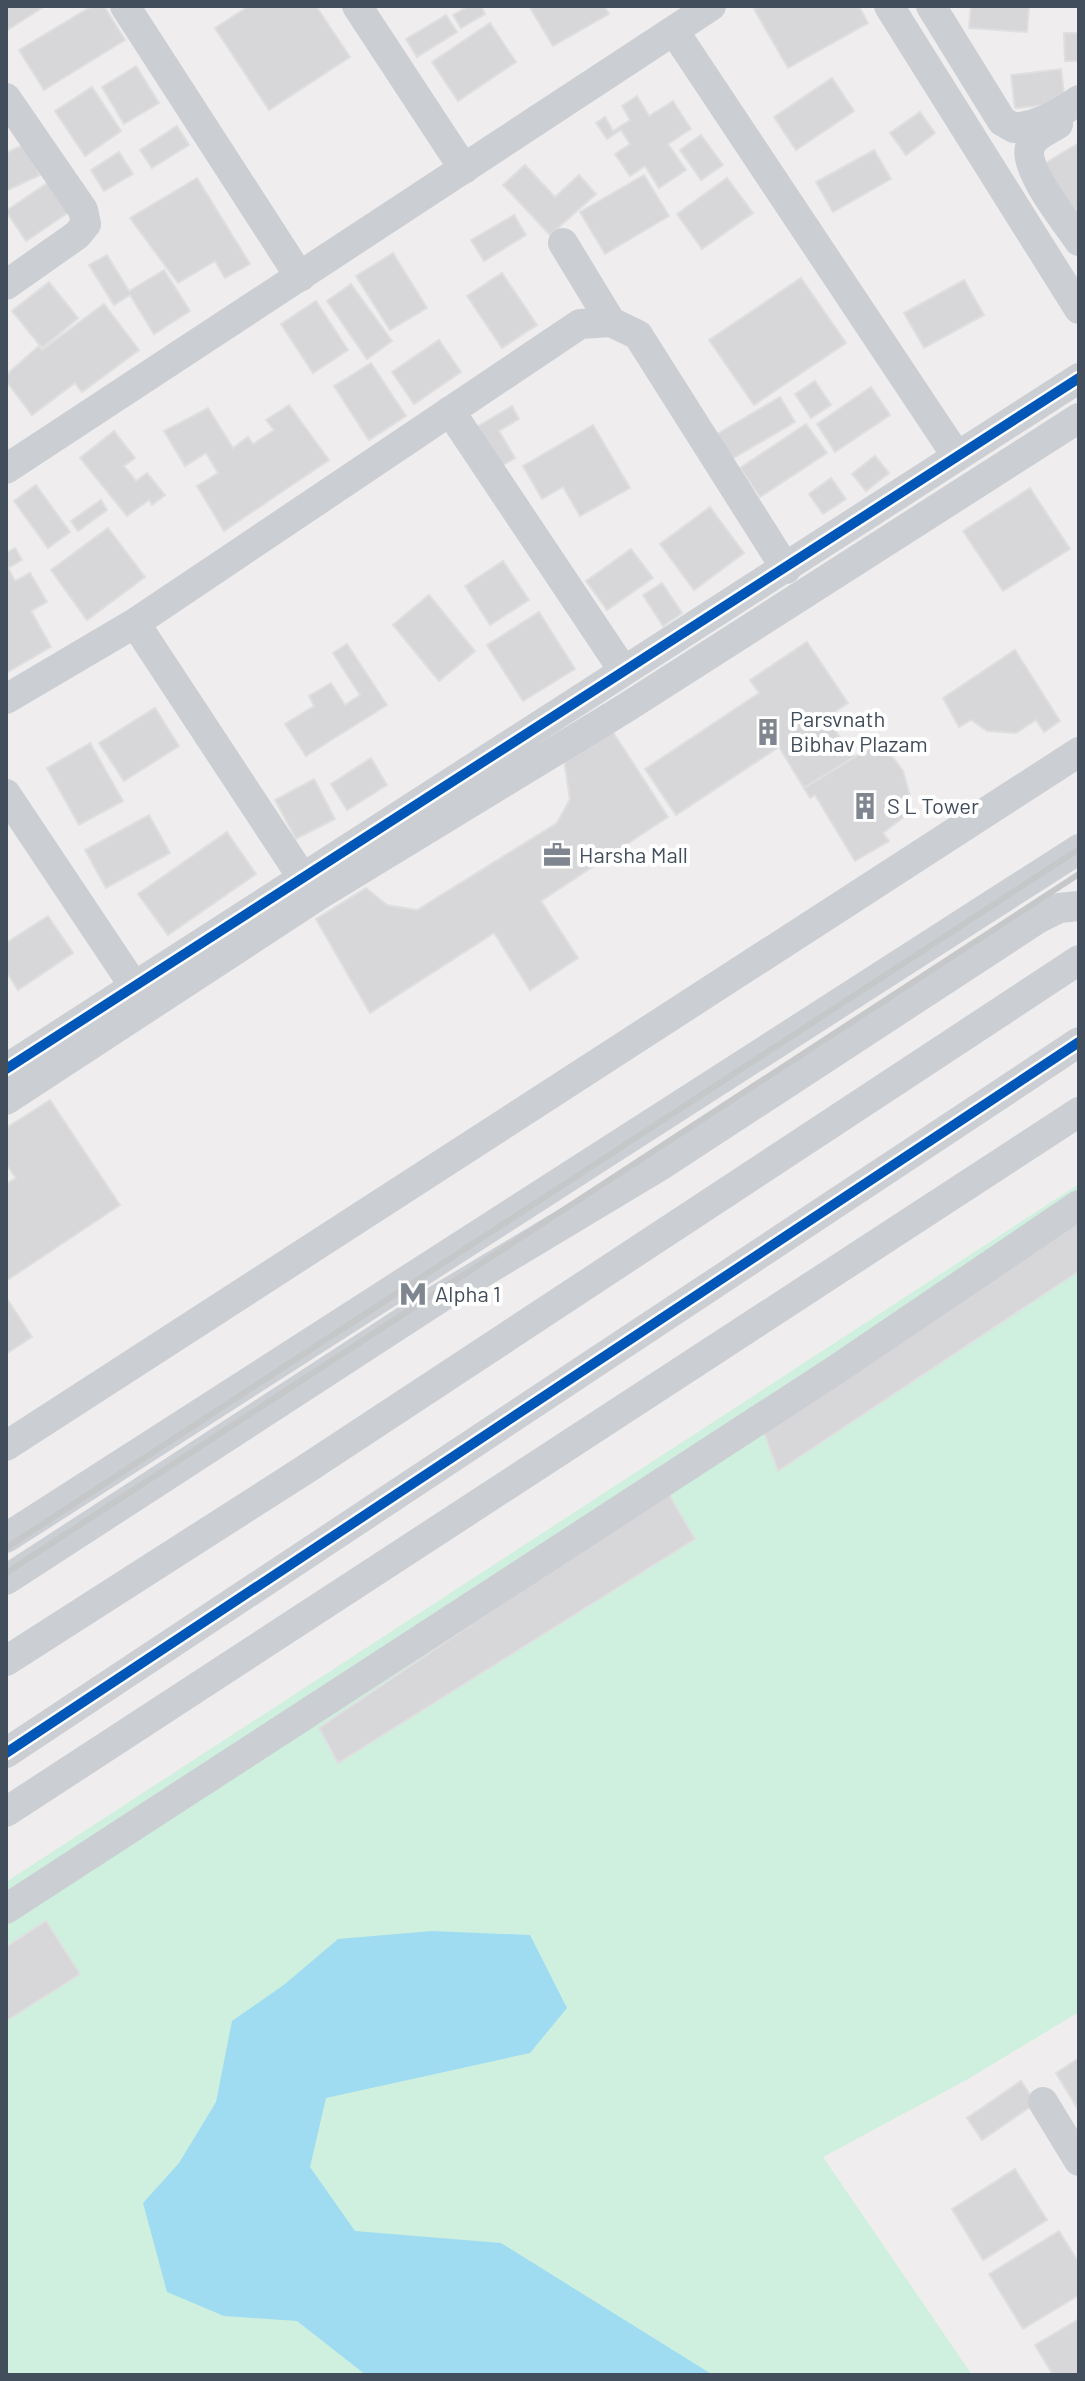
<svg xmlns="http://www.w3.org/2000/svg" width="1085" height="2381" font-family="Barlow,sans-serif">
  <rect width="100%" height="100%" fill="#efeded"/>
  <path fill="#cff0de" d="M1079 1184V2012L968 2079 823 2157 972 2375H6V1882Z"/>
  <path fill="#9fdcf2" d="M432 1931 530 1935 567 2008 530 2053 326 2098 310 2167 355 2231 501 2243 713 2375H366L297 2321 224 2316 167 2292 143 2203 179 2163 216 2102 232 2021 285 1984 338 1939Z"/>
  <g fill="#d7d6d9" stroke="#dfdfe0" stroke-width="2">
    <path d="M6 6H41L42 8 6 31Z"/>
    <path d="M92 6H104L125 40 44 90 19 50Z"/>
    <path d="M249 6H316L350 57 269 110 215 28Z"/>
    <path d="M469 6H481L485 14 461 28 453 15Z"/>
    <path d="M529 6H604L609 14 553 46Z"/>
    <path d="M759 6H859L868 23 788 68 754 9Z"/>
    <path d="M971 6H1029L1027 32 969 28Z"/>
    <path d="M446 15 457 32 417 57 406 39Z"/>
    <path d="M490 23 516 62 458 101 432 62Z"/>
    <path d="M1064 33H1079V61H1065Z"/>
    <path d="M136 66 159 103 124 124 102 87Z"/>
    <path d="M1061 69 1065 103 1015 108 1011 75Z"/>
    <path d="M832 78 854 111 796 150 774 117Z"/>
    <path d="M92 87 121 131 85 156 55 111Z"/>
    <path d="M637 96 649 116 673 101 691 129 668 144 686 170 659 188 645 166 630 176 615 154 630 144 621 130 607 139 596 123 605 117 613 131 630 120 622 106Z"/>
    <path d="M920 112 935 133 906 155 890 133Z"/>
    <path d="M177 126 189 145 152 168 140 150Z"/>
    <path d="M701 135 723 165 701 180 680 150Z"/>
    <path d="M1079 143V222L1042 165Z"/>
    <path d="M25 144 40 175 6 191V153Z"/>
    <path d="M874 150 891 179 833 212 816 182Z"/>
    <path d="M119 152 133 174 104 191 91 170Z"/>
    <path d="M525 165 555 197 579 175 596 194 550 235 503 185Z"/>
    <path d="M644 175 669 216 605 254 580 212Z"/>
    <path d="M197 178 250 264 225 278 215 261 178 283 130 218Z"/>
    <path d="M727 178 753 213 702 249 677 214Z"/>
    <path d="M49 182 69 212 26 241 6 211Z"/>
    <path d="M514 215 526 235 484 261 471 240Z"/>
    <path d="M393 253 427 308 390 330 356 276Z"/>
    <path d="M107 255 129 291 164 270 190 311 154 334 130 295 114 305 89 265Z"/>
    <path d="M502 273 537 325 502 348 467 296Z"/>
    <path d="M801 278 846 343 754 405 709 340Z"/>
    <path d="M964 280 984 315 924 348 904 313Z"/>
    <path d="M49 282 78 318 42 348 12 311Z"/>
    <path d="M351 284 392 341 367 359 327 301Z"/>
    <path d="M316 301 348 350 313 373 281 324Z"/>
    <path d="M104 304 139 350 82 392 75 383 32 415 6 381V375L39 346 42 350Z"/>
    <path d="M439 340 461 372 414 404 392 372Z"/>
    <path d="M371 363 406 416 369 440 334 386Z"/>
    <path d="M815 381 831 405 811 418 795 394Z"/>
    <path d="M871 387 890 415 835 452 817 424Z"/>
    <path d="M780 397 795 422 732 459 717 434Z"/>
    <path d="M289 405 329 460 224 531 197 486 218 473 206 453 185 466 164 431 208 408 233 448 248 437 253 444 274 430 266 420Z"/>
    <path d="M512 406 519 419 499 431 515 458 498 468 475 428Z"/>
    <path d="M806 424 827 453 760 497 740 468Z"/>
    <path d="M593 425 630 488 580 516 563 487 542 499 523 466Z"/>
    <path d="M114 431 135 458 124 466 136 481 147 473 165 495 152 505 149 500 127 516 80 458Z"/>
    <path d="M875 456 889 473 866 491 852 474Z"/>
    <path d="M831 478 846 499 823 514 809 494Z"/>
    <path d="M36 485 70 532 48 548 14 501Z"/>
    <path d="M1030 488 1070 549 1003 591 963 531Z"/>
    <path d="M101 500 107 510 78 531 71 521Z"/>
    <path d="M710 507 744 553 694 590 660 544Z"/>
    <path d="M108 528 145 577 87 620 51 570Z"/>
    <path d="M15 548 22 560 8 568 15 581 30 573 47 602 31 611 51 647 6 673V553Z"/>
    <path d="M631 549 653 578 607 610 586 581Z"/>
    <path d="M503 561 529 600 490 625 465 586Z"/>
    <path d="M662 583 682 613 663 626 643 595Z"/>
    <path d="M429 595 475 651 439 681 393 625Z"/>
    <path d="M539 612 575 669 523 701 487 645Z"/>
    <path d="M807 642 848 703 826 718 854 757 804 788 779 747 676 815 645 769 759 693 750 680Z"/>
    <path d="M347 644 387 705 306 756 285 724 314 706 309 696 331 683 345 705 360 695 333 653Z"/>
    <path d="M1015 650 1060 721 1044 732 1036 720 1016 733 987 731 971 720 959 727 943 698Z"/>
    <path d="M155 708 179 746 124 781 99 743Z"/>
    <path d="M611 729 668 817 541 901 578 958 530 990 494 933 370 1013 316 919 366 888 387 905 417 910 557 823 570 799 564 760Z"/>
    <path d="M881 741 903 771 910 796 906 815 883 833 889 841 855 861 815 795 810 798 804 788Z"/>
    <path d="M90 743 123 801 79 825 47 768Z"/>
    <path d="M371 758 387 785 347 810 331 784Z"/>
    <path d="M314 779 335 819 296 839 275 800Z"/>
    <path d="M149 815 170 853 106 888 85 850Z"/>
    <path d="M227 832 256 874 168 935 138 894Z"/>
    <path d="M48 916 73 953 18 990 6 971V943Z"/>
    <path d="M50 1100 120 1205 6 1281V1184L16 1178 6 1164V1128Z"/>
    <path d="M1079 1221V1271L778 1471 763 1430Z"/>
    <path d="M6 1297 32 1337 6 1354Z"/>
    <path d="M667 1491 695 1539 338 1763 319 1728Z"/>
    <path d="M46 1921 80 1974 6 2021V1947Z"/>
    <path d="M1079 2058V2111L1056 2073Z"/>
    <path d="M1021 2081 1036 2103 982 2140 967 2118Z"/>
    <path d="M1015 2169 1047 2220 983 2260 952 2209Z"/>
    <path d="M1059 2231 1079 2263V2295L1023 2329 989 2274Z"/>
    <path d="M1079 2319V2375H1053L1035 2345Z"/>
  </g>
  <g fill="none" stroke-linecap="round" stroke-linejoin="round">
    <g stroke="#cbced2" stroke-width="30">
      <path d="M125 6 300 277"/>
      <path d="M357 6 464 169"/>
      <path d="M889 6 1079 309"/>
      <path d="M931 6 1002 121 1014 128C1040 125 1058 115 1079 100"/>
      <path d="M674 31 956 455"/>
      <path d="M6 98 83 210 86 224 77 235 6 285"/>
      <path d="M1058 124C1049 130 1033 136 1030 147 1023 169 1067 223 1079 241"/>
      <path d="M563 243 611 322"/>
      <path d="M450 411 623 670"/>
      <path d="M6 469 711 6"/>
      <path d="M135 623 304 880"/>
      <path d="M6 699 135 623 580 324 611 322 638 335 786 569"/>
      <path d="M6 794 134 986"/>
      <path d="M6 1069 1079 378"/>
      <path d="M6 1100 319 895 624 709 1079 418"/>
      <path d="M6 1446 1079 752"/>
      <path d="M6 1538 1079 849"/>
      <path d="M6 1580 440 1298 660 1166 1039 918 1059 908 1079 906"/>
      <path d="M6 1661 306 1469 1079 960"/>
      <path d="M6 1753 1079 1042"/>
      <path d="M6 1812 1079 1112"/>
      <path d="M6 1909 834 1371 1079 1205"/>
      <path d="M1043 2102 1079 2161"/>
    </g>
    <g stroke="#c5c7c9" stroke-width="6">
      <path d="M6 1548 1079 849"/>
      <path d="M6 1573 1079 874"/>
    </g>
    <g stroke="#fff" stroke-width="15">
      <g id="cycleway">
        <path d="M6 1069 1079 378"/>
        <path d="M6 1753 1079 1042"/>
      </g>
    </g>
    <use href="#cycleway" stroke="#0057b8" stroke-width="10"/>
  </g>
  <defs>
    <g id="building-bare" transform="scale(2.16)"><path d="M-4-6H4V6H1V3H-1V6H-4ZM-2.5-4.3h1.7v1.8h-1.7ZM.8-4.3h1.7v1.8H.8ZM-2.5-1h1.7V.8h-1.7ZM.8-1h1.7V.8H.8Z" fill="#7f868f" stroke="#fff" stroke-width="2.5" paint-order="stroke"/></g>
    <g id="office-bare" transform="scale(2.16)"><path d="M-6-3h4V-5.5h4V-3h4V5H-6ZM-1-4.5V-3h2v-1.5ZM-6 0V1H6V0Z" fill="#7f868f" stroke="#fff" stroke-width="2.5" paint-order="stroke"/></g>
    <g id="metro-bare" transform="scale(2.16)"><path d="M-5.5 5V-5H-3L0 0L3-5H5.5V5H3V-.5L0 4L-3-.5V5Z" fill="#7f868f" stroke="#fff" stroke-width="2.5" paint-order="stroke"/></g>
  </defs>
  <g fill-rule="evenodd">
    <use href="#building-bare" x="768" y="732"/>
    <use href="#building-bare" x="865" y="806"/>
    <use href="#office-bare" x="557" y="855"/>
    <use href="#metro-bare" x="413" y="1294"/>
  </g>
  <g text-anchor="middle" stroke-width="8" stroke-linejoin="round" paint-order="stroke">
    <g font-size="22" fill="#434e5c" stroke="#fff" text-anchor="start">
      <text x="790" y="727">Parsvnath<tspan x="790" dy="25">Bibhav Plazam</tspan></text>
      <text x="887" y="814">S L Tower</text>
      <text x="579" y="863">Harsha Mall</text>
      <text x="435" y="1302">Alpha 1</text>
    </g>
  </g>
  <rect width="1085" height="2381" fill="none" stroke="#434e5c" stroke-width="16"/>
</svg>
